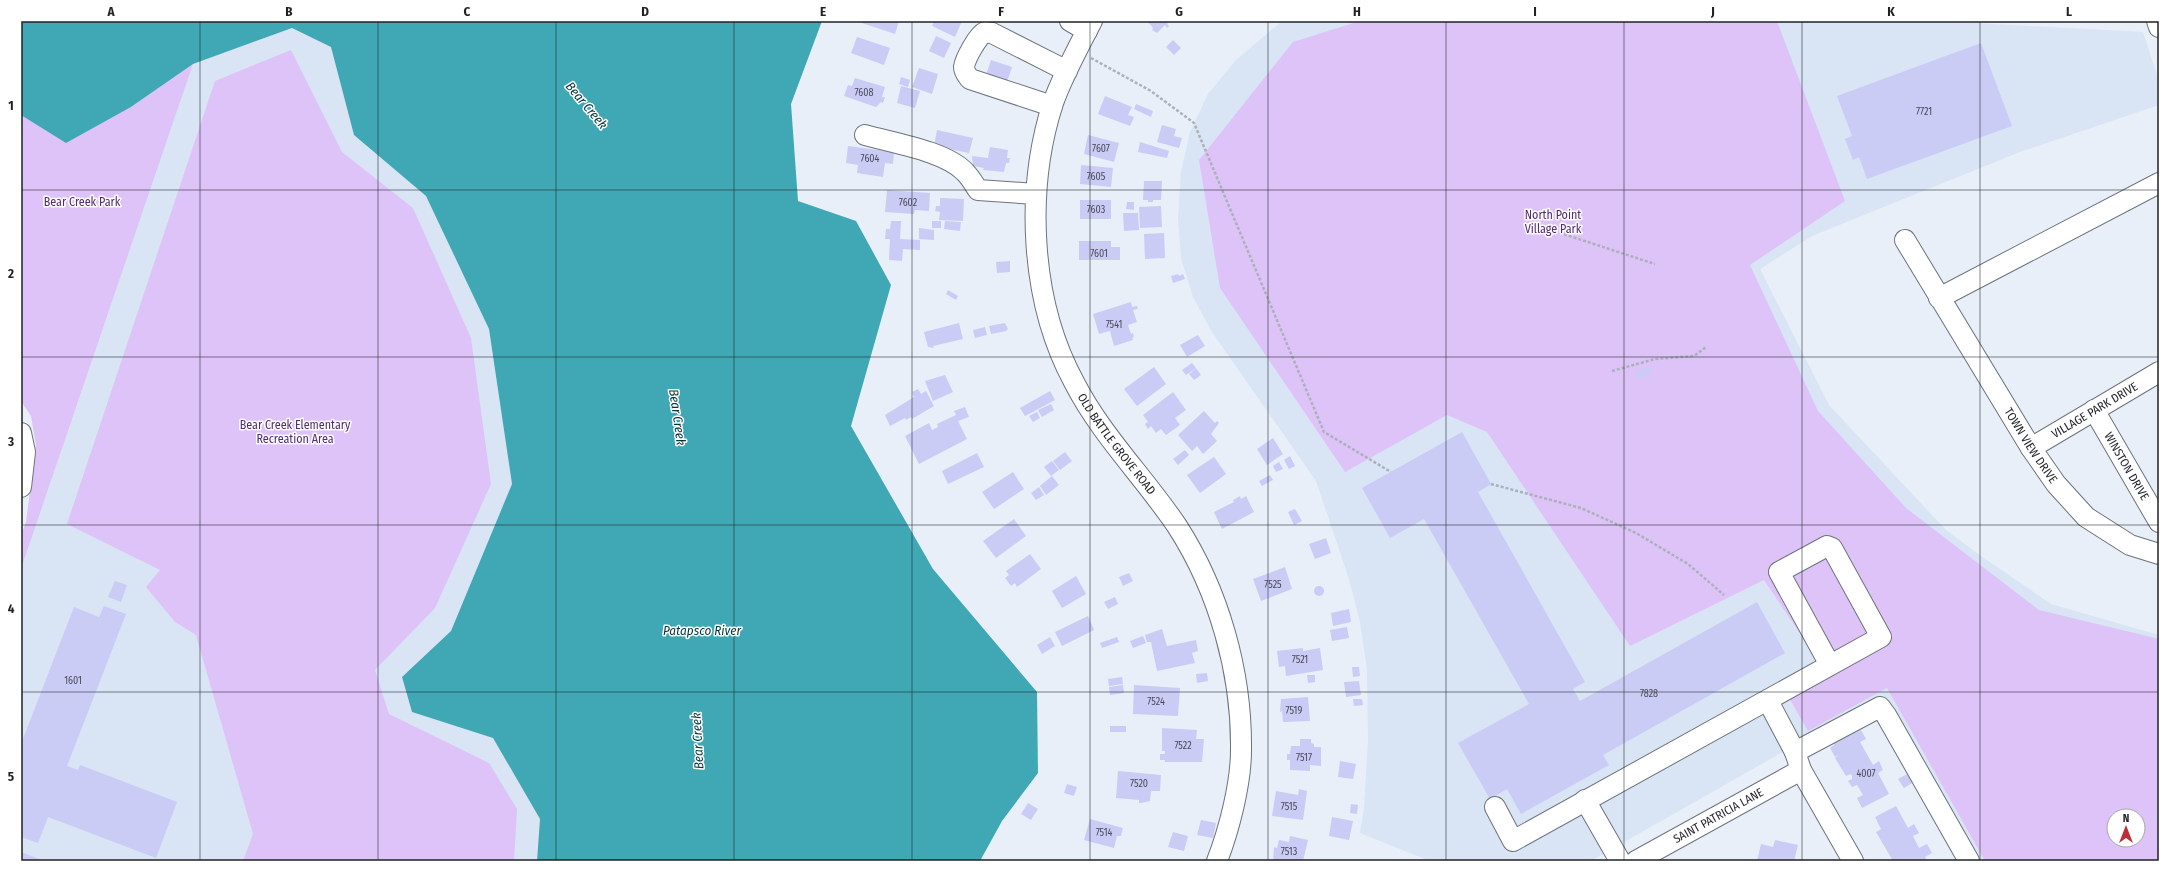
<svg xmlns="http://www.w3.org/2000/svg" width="2180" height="882" font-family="'Fira Sans Condensed',sans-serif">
  <rect width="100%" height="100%" fill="#e8eff9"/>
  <g fill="#d9e4f5" fill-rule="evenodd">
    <path d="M1282 21H1937L2143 32 2159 81V105L2020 152 1812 236 1760 269 1829 405 1946 530 1981 556 2051 604 2159 635V861H1976L1883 695 1591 861H1430L1360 833 1364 809 1368 741 1367 670 1360 622 1349 579 1316 481 1212 332 1193 297 1181 258 1178 218 1181 172 1190 132 1208 94 1236 60ZM2114 816H2138V840H2114Z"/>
    <path d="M292 28 331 46 354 135 426 196 489 329 512 484 451 631 402 677 412 712 493 738 540 819 537 861H21V569L193 64Z"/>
  </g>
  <g fill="#dec3f9" fill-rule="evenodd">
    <path d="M1360 21H1777L1845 201 1750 265 1818 411 1906 508 2039 610 2159 639V861H1985L1887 688 1808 731 1788 696 1829 676 1764 580 1630 646 1487 432 1447 415 1345 472 1220 288 1199 160 1293 42ZM2114 816H2138V840H2114Z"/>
    <path d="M291 50 342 152 413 208 471 338 491 484 435 608 375 670 389 714 489 763 517 809 514 861H243L253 834 196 635 175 622 146 587 160 570 67 524 215 81Z"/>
    <path d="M193 64 21 569V535L26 522 36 445 31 416 21 401V83L85 132 131 107Z"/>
  </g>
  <path fill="#40a7b5" d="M21 21H822L791 104 798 201 856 221 891 285 851 426 933 569 1037 692 1038 773 1002 821 980 861H537L540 819 493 738 412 712 402 677 451 631 512 484 489 329 426 196 354 135 331 47 292 28 193 64 131 107 66 143 21 115Z"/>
  <g fill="#caccf5">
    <path d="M862 21H899L895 34 862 23Z"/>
    <path d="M934 21H962L955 37 932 26Z"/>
    <path d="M1147 21H1170L1167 24 1169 26 1167 28 1165 25 1157 33 1152 30 1153 28Z"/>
    <path d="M936 36 951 43 944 58 929 51Z"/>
    <path d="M857 37 890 48 884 65 851 53Z"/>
    <path d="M1173 40 1181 48 1174 55 1166 47Z"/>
    <path d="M1981 43 2012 126 1867 179 1859 157 1853 160 1845 139 1852 136 1837 96Z"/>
    <path d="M991 60 1012 67 1007 82 986 75Z"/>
    <path d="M919 68 938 74 932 94 912 87Z"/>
    <path d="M901 77 910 80 908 87 899 84Z"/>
    <path d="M855 78 885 87 882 97H885L883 103 881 102 876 107 844 96 848 85 852 86Z"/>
    <path d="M901 86 920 91 915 108 897 103Z"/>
    <path d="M1105 96 1132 107 1128 115 1134 117 1130 126 1098 114Z"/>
    <path d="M1136 104 1153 111 1151 117 1134 109Z"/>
    <path d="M1162 125 1176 129 1174 136 1182 138 1179 148 1157 142Z"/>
    <path d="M937 130 973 138 969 153 934 146Z"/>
    <path d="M1088 135 1119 143 1114 162 1084 154Z"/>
    <path d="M1140 142 1169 151 1167 158 1138 152Z"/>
    <path d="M848 146 894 152 893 164 885 163 883 177 857 173 858 165 846 163Z"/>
    <path d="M990 147 1008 150 1007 158H1010L1009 163H1006L1004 172 983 170 984 168 973 166 972 156 988 158Z"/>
    <path d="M1081 165 1113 168 1111 187 1080 184Z"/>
    <path d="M1144 181H1162L1161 200H1153V202H1148V200H1143Z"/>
    <path d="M887 190 930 193 929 211 915 210 914 214 885 212Z"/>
    <path d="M940 198 964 199 963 221 939 220 940 212 935 211 936 206H940Z"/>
    <rect x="1080" y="200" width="31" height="19"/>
    <path d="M1127 202H1134V210L1126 209Z"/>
    <path d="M1161 206 1162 227 1140 228 1139 207Z"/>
    <path d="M1123 213H1138L1139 230 1124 231Z"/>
    <path d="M891 221H901L900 239 920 240V250L903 249 902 261 889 260 890 239H885L886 229H890Z"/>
    <rect x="932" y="221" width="9" height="7"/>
    <path d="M945 221 961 222 960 231 944 229Z"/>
    <path d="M919 228 934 230V240L919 239Z"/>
    <path d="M1164 233 1165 258 1145 259 1144 234Z"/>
    <path d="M1079 241H1111V247H1120V260H1079Z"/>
    <path d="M1010 261V272L997 273 996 262Z"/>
    <path d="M1178 274 1179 276 1183 274 1185 279 1173 283 1171 276Z"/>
    <path d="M948 290 958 296 956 300 946 294Z"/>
    <path d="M1131 302 1132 307 1137 306 1138 309 1133 310 1137 322 1128 325 1131 334 1133 333 1134 337 1132 338 1133 340 1114 346 1110 331 1099 334 1093 314Z"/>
    <path d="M959 323 963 339 933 346 934 348 928 347 924 332Z"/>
    <path d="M1005 323 1008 329 1006 331 991 334 989 326Z"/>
    <path d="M985 327 987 335 975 338 973 330Z"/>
    <path d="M1198 335 1205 346 1187 357 1180 345Z"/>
    <path d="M1192 363 1196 368 1186 375 1182 370Z"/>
    <path d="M1648 365 1652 373 1639 380 1636 372Z"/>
    <path d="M1154 367 1166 384 1137 406 1124 389Z"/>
    <path d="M1196 368 1201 375 1194 380 1189 374Z"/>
    <path d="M945 375 953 392 933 401 925 381Z"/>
    <path d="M918 389 921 394 926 391 934 406 912 419 911 417 906 420 905 418 890 426 885 415 914 397 912 392Z"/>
    <path d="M1050 391 1055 400 1025 416 1020 408Z"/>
    <path d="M1173 392 1186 410 1175 418 1180 425 1166 435 1161 429 1156 433 1151 426 1148 429 1145 424 1148 422 1143 415Z"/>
    <path d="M1051 404 1054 410 1042 417 1038 410Z"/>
    <path d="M965 407 969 417 958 421 967 439 919 464 905 436 929 423 932 430 938 427 937 424 956 415 954 411Z"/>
    <path d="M1204 411 1215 423 1217 421 1219 423 1211 434 1217 441 1203 454 1197 446 1192 451 1178 435Z"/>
    <path d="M1037 412 1040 418 1033 422 1029 416Z"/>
    <path d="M1462 432 1491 484 1478 492 1585 682 1573 689 1580 701 1757 602 1785 653 1603 755 1609 765 1521 814 1507 789 1490 799 1458 743 1529 704 1424 519 1390 538 1362 488Z"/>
    <path d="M1273 438 1283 454 1267 465 1257 449Z"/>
    <path d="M1185 450 1189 455 1178 465 1173 459Z"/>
    <path d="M1065 452 1072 461 1060 470 1053 461Z"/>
    <path d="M977 453 984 467 948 484 942 471Z"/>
    <path d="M1290 456 1295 466 1289 469 1284 460Z"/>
    <path d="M1214 457 1226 474 1200 493 1187 475Z"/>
    <path d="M1052 461 1059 470 1051 476 1044 467Z"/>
    <path d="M1279 462 1283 469 1276 472 1273 466Z"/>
    <path d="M1013 472 1024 489 994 509 982 492Z"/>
    <path d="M1270 475 1273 480 1262 486 1259 481Z"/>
    <path d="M1052 476 1059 485 1046 495 1040 486Z"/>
    <path d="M1039 487 1044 495 1036 500 1031 493Z"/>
    <path d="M1240 496 1241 499 1246 496 1254 512 1222 529 1214 512 1234 502 1233 500Z"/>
    <path d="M1295 509 1302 521 1294 525 1288 512Z"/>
    <path d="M1014 519 1026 536 996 558 983 541Z"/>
    <path d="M1326 538 1331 553 1315 559 1309 544Z"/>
    <path d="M1030 554 1041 569 1017 587 1015 583 1011 586 1005 578 1009 575 1006 571Z"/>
    <path d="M1285 567 1292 589 1261 601 1253 579Z"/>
    <path d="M1129 573 1133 581 1123 586 1119 577Z"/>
    <path d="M1076 576 1086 594 1062 608 1052 591Z"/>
    <path d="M115 581 127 585 121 602 108 597Z"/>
    <circle cx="1319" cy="591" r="5"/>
    <path d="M1115 597 1118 604 1108 609 1104 602Z"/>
    <path d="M104 606 126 614 67 766 78 770 80 765 177 802 156 858 48 817 38 843 21 837V744L74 607 99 617Z"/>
    <path d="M1349 609 1351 622 1333 626 1331 613Z"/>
    <path d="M1088 616 1094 630 1062 646 1055 632Z"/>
    <path d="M1347 627 1349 638 1332 641 1330 630Z"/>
    <path d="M1162 629 1167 646 1196 640 1198 651 1192 653 1195 663 1157 671 1151 642H1147L1145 635Z"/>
    <path d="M1143 636 1146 643 1133 648 1130 641Z"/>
    <path d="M1050 637 1055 646 1042 654 1037 645Z"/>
    <path d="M1117 637 1119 642 1102 648 1100 643Z"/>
    <path d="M1303 648V651L1320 648 1323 670 1286 676 1285 666 1279 667 1277 651Z"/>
    <path d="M1352 667H1359L1360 676 1353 677Z"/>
    <path d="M1207 673 1208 681 1197 683 1196 674Z"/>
    <path d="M1307 675H1315V682L1308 683Z"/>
    <path d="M1122 677 1123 684 1109 686 1108 679Z"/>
    <path d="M1359 681 1361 695 1346 697 1344 682Z"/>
    <path d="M1123 685 1124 693 1110 695 1109 687Z"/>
    <path d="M1134 685 1180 688 1178 716 1133 714Z"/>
    <path d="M1308 697 1310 721 1283 722 1282 711 1280 712 1281 699Z"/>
    <path d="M1353 699H1362L1363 705 1354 706Z"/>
    <rect x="1110" y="726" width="16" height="6"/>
    <path d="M1162 728 1197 730 1196 739H1204L1202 762H1165V760H1160V754H1165V751H1162Z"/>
    <path d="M1861 730 1866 739 1860 742 1873 765 1879 761 1883 770 1878 773 1889 794 1862 808 1857 798 1863 795 1857 785 1852 787 1848 781 1852 779V776L1851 774 1846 776 1835 758 1839 754 1835 757 1830 748 1834 745 1833 743Z"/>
    <path d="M1300 739H1311V743L1314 744V747H1321V766L1310 765V771L1290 770V760H1287V754H1290L1291 746H1300Z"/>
    <path d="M1340 761 1356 764 1353 779 1338 777Z"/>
    <path d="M1118 771 1161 775 1160 791H1151L1150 801 1141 803H1139V800L1116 798Z"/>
    <path d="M1909 773 1914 782 1904 788 1898 779Z"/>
    <path d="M1067 784 1077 787 1074 796 1064 793Z"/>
    <path d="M1299 789 1307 791 1303 820 1272 816 1276 791 1298 795Z"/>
    <path d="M1028 803 1038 809 1031 820 1021 814Z"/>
    <path d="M1351 804 1358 805 1357 814 1350 813Z"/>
    <path d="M1896 806 1908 828 1914 824 1919 833 1913 836 1919 848 1927 844 1932 853 1925 857 1927 861H1893L1876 832 1881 829 1875 817Z"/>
    <path d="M1332 817 1353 821 1349 840 1329 836Z"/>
    <path d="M1090 819 1123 828 1121 836H1117L1114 848 1084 840Z"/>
    <path d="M1201 820 1216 823 1213 838 1197 835Z"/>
    <path d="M1173 832 1188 836 1184 851 1168 847Z"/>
    <path d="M1290 836 1308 840 1303 861H1273L1274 847 1277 848 1279 840 1289 842Z"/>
    <path d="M1775 840 1798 845 1794 861H1757L1761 844 1773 847Z"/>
    <path d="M21 852 44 861H21Z"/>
  </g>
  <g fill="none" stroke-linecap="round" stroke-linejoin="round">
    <g stroke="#6d737c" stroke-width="22">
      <g id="minor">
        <path d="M1070 21 1087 31"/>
        <path id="s1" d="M1092 21C1078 48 1063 75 1053 103 1025 190 1030 301 1074 382 1101 435 1144 477 1177 526 1219 591 1242 673 1241 750 1241 784 1229 830 1217 861"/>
        <path d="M2157 21 2159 27"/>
        <path d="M1052 106 970 79C967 75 964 72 964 67 965 59 978 35 985 32L992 33 1067 71"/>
        <path d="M865 135C893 143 945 151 965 172 970 177 974 184 978 190L1036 194"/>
        <path id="s2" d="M1905 240 2031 448 2056 484 2086 517 2130 545 2159 554"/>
        <path d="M1939 298 2159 183"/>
        <path id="s3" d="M2094 410 2159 522"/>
        <path d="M21 433 25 452 21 487"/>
        <path id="s4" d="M2031 448 2159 372"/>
        <path d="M1768 701 1795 752 1801 770 1853 861"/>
        <path d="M1795 752 1880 707 1886 715 1969 861"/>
        <path d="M1585 800 1620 861"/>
        <path d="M1495 807 1513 841 1881 637 1832 548 1827 546 1779 572 1830 665"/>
        <path id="s5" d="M1636 861 1801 770"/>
      </g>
    </g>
    <g stroke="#abb1b9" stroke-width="2.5" stroke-dasharray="3 2" stroke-linecap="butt">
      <path d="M1091 58 1151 91 1194 123 1324 432 1391 472"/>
      <path d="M1545 228 1655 264"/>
      <path d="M1612 371 1655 359 1694 356 1706 347"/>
      <path d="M1491 484 1581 508 1636 533 1688 564 1724 595"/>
    </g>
    <use href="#minor" stroke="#fff" stroke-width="20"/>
  </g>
  <path fill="none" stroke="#1f2225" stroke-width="1" stroke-opacity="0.55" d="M200 21V861M378 21V861M556 21V861M734 21V861M912 21V861M1090 21V861M1268 21V861M1446 21V861M1624 21V861M1802 21V861M1980 21V861M21 190H2159M21 357H2159M21 525H2159M21 692H2159"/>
  <g text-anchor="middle" stroke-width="3" stroke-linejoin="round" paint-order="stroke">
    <g font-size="10" fill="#4a4c59">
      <text x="864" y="96">7608</text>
      <text x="1924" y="115">7721</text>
      <text x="1101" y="152">7607</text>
      <text x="870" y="162">7604</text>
      <text x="1096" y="180">7605</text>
      <text x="908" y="206">7602</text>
      <text x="1096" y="213">7603</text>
      <text x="1099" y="257">7601</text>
      <text x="1114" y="328">7541</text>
      <text x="1273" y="588">7525</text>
      <text x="1300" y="663">7521</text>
      <text x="73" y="684">1601</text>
      <text x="1649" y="697">7828</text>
      <text x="1156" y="705">7524</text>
      <text x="1294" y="714">7519</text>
      <text x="1183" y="749">7522</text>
      <text x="1304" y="761">7517</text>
      <text x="1866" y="777">4007</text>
      <text x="1139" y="787">7520</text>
      <text x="1289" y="810">7515</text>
      <text x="1104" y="836">7514</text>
      <text x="1289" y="855">7513</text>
    </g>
    <g font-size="12" fill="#542a74" stroke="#fff">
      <text x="82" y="206">Bear Creek Park</text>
      <text x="1553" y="219">North Point<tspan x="1553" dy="14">Village Park</tspan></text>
      <text x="295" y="429">Bear Creek Elementary<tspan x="295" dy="14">Recreation Area</tspan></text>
    </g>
    <g font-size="12" fill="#1f2225" stroke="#fff">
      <text dy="4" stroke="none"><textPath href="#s4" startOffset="74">VILLAGE PARK DRIVE</textPath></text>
      <text dy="4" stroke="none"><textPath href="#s1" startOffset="453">OLD BATTLE GROVE ROAD</textPath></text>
      <text dy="4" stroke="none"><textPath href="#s2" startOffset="241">TOWN VIEW DRIVE</textPath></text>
      <text dy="4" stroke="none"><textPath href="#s3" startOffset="65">WINSTON DRIVE</textPath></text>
      <text dy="4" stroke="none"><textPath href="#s5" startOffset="94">SAINT PATRICIA LANE</textPath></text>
    </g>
    <g font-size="13" font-style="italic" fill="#02343b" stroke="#fff">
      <text transform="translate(587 105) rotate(50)" y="5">Bear Creek</text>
      <text transform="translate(678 417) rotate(82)" y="5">Bear Creek</text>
      <text x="702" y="635">Patapsco River</text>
      <text transform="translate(697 741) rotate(-93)" y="5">Bear Creek</text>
    </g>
  </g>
  <rect width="2180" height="882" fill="none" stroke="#ffffff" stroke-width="44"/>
  <g transform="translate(2126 828)"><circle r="19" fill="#ffffff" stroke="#a5a7a8"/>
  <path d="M0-3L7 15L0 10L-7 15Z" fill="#be2e39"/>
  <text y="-6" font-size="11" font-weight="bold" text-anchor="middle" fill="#1f2225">N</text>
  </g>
  <rect x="22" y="22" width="2136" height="838" fill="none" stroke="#1f2225" stroke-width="1.5"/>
  <g font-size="13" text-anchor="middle" font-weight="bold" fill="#1f2225">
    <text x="111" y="16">A</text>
    <text x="289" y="16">B</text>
    <text x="467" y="16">C</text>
    <text x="645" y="16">D</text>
    <text x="823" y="16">E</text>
    <text x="1001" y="16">F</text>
    <text x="1179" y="16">G</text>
    <text x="1357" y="16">H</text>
    <text x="1535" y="16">I</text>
    <text x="1713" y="16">J</text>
    <text x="1891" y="16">K</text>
    <text x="2069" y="16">L</text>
    <text x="11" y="110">1</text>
    <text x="11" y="278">2</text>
    <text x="11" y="446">3</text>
    <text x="11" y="613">4</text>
    <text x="11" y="781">5</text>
  </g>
</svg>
